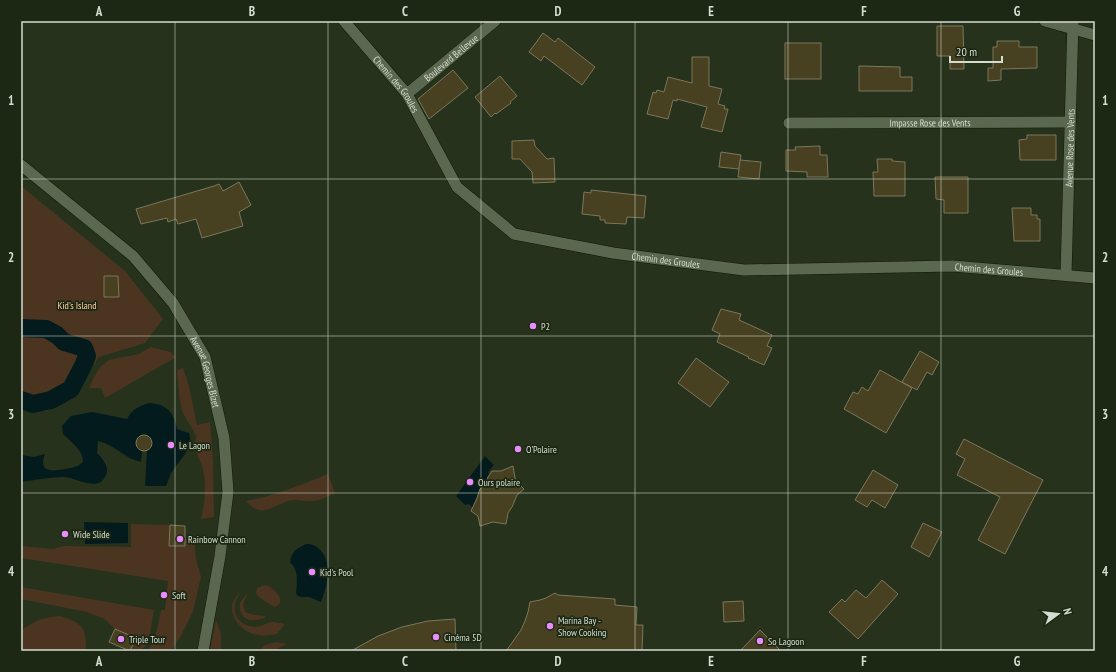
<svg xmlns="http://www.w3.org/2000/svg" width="1116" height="672" font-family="'PT Sans Narrow',sans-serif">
  <rect width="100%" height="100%" fill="#26321c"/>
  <g fill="#4b3520">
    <path d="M21 186 125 271 163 319 145 343 99 357 72 396 47 411 21 409Z"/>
    <path d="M151 347 170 352 176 357 105 398 101 388H89L94 377 100 367 109 360 139 354Z"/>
    <path d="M183 368 189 386 197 425 210 422 213 461 214 517 201 519C205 502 207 483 202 466 200 460 197 455 195 449 194 444 198 439 195 434 191 424 183 417 181 407 179 395 178 382 177 370Z"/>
    <path d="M328 474 335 493C325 498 317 502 306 501 302 501 297 499 293 500 275 503 263 521 246 501 274 496 301 485 328 474Z"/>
    <path d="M131 524 170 525 169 546H185V539L194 538 196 559 201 577 193 611 182 634 171 651H147C157 639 158 624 161 610H165L168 581 21 558V546L54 549 63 546 131 547Z"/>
    <path d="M265 585C274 587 289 603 274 607 268 602 260 600 256 593L257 588Z"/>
    <path d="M21 587 154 610 148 644 141 650 134 651 131 649 136 638 115 629 105 619 87 612 21 599Z"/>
    <path d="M241 592C236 598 234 604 235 612 238 623 249 629 260 626 264 625 268 622 272 622 276 622 280 623 285 624L277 634C271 635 265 636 258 635 238 632 221 607 241 592Z"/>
    <path d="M248 593 243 604 245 612 254 615 265 616 266 617C258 621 246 623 241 613 240 610 239 607 240 603 242 599 245 596 248 593Z"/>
    <path d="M60 616C82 623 87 627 86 651H21V630L23 629C39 619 42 618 60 616Z"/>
    <path d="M216 620 221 634V651H210Z"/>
    <path d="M276 642 287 644 273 651H259C263 644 269 644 276 642Z"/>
  </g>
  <g fill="#041b1d">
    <path d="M149 403C166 404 174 412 177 429L189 433 191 443 185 454 171 473 166 486H145L147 450C154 445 151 437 143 436L137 439C136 444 137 449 142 451L141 462C125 459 114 444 98 441L97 453C102 458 110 467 106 475 99 493 78 478 64 477 50 477 35 480 21 482V455L34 457 45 454C38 472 52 472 65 469 71 468 78 467 83 462 84 451 70 441 63 434L62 426 71 416 92 412 127 419C133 409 137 407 149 403Z"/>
    <path d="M485 456 494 465 488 472 492 478 474 509 469 504 465 505 456 496Z"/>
    <path d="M84 522 128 523V543L85 544Z"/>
    <path d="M306 544C314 544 317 546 322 552 333 568 327 586 321 602L309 597H300L296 594C297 583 299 570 290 562 292 551 296 549 306 544Z"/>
  </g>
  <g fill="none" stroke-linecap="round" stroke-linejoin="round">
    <path stroke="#041b1d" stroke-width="18" d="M21 328 46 329 57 335 64 342 84 348 87 356C83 368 76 378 71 389L51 400 33 404 21 400"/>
  </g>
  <g fill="#484121" stroke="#7c775b">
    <path d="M937 26H963L964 69H950V56H937Z"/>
    <path d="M543 33 555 42 558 38 595 67 582 85 544 56 541 61 529 52Z"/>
    <path d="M997 41H1019V47H1037V68L1001 69V80L988 81V68H993V47H997Z"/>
    <rect x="785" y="43" width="36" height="36"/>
    <path d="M692 57H709V86L722 89 718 104 725 106 724 109H728L722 132 701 127 707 107 677 99V101L673 100 668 119 647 114 653 92 656 93 657 90 664 92 668 77 692 83Z"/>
    <path d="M859 66 900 67V77H912V91H859Z"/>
    <path d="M453 70 468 88 429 119 418 99Z"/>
    <path d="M500 76 517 96 510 102 511 103 496 114 495 113 491 117 475 97Z"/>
    <path d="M1027 135H1056V160H1020L1019 140 1027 139Z"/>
    <path d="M534 140 535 146 547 159 554 158 555 182 533 183 532 172 520 159H512V141Z"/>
    <path d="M820 146V155H827L828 177H807V172L786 171V150H796L795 147Z"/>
    <path d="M721 152 741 155 739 169 719 167Z"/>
    <path d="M877 159H892V161L905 162V196H874L873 172H878Z"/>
    <path d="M740 160 761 162 759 179 738 177Z"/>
    <path d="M935 177H968V213H944V200L936 199Z"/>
    <path d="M239 182 251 205 239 212 243 226 202 238 196 219 178 224 176 219 168 222 167 218 141 224 136 209 214 186 219 184 223 191Z"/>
    <path d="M591 190 646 196 644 218 627 217 626 224 605 223V220H600V216L582 214 584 192 591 193Z"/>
    <path d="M1012 208H1031V215H1037V219H1040V241H1014Z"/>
    <path d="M104 276H118L119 297H104Z"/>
    <path d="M721 309 741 314 739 320 772 335 767 346 772 348 764 365 748 358 749 357 717 342 720 334 712 330Z"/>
    <path d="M920 351 939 362 932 375 927 372 917 390 902 382Z"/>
    <path d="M696 358 729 382 710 407 678 383Z"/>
    <path d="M880 370 912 388 886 433 844 409 853 392 858 394 862 387 868 391Z"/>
    <circle cx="144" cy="443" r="8"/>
    <path d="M964 439 1043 480 1005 554 978 540 1000 497 957 475 965 459 956 454Z"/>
    <path d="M513 466 515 478 519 484 524 489 517 495 512 507 508 513 506 524 493 522 480 526 478 516 471 511 477 498 480 489 486 482 488 477 492 471H501Z"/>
    <path d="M873 470 898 485 885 508 872 500 867 507 855 500Z"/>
    <path d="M923 523 942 532 929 557 911 547Z"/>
    <path d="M170 525 185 526V546H169Z"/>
    <path d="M882 580 898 594 858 639 829 612 842 599 845 602 856 590 866 598Z"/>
    <path d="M555 593 558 595 615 599V605L637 607 636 625H643L642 651H506L521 630 525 621 528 612 530 602 540 600 546 598Z"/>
    <path d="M743 601 744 621 724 622 723 602Z"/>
    <path d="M455 619 456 651H351L378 636 402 627 428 621Z"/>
    <path d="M115 629 136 638 130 651 109 642Z"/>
    <path d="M760 630 781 651H740Z"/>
  </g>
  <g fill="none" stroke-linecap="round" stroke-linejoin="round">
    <g stroke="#0f1a06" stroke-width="12">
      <g id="minor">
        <path id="s1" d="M344 21 407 94 457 187 514 234 613 253 744 270 953 266 1095 278"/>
        <path d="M1045 21 1095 35"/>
        <path id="s2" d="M407 94 495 21"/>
        <path id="s3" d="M789 123 1070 122"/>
        <path id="s4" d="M21 165 133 256 173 303 205 357 224 438 228 492 220 556 203 651"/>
        <path id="s5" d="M1066 275 1073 21"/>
      </g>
    </g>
    <use href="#minor" stroke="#5a6850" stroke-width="11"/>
  </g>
  <path fill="none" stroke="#d4dccf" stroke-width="1" stroke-opacity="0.55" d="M175 21V651M328 21V651M481 21V651M635 21V651M788 21V651M941 21V651M21 179H1095M21 336H1095M21 493H1095"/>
  <g fill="#e98dfe" stroke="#1c2813" stroke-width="1.5">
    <circle cx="533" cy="326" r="4"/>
    <circle cx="171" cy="445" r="4"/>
    <circle cx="518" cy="449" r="4"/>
    <circle cx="470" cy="482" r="4"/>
    <circle cx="65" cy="534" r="4"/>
    <circle cx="180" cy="539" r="4"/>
    <circle cx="312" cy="572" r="4"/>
    <circle cx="164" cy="595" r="4"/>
    <circle cx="550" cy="626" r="4"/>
    <circle cx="436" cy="637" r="4"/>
    <circle cx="121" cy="639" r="4"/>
    <circle cx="760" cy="641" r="4"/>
  </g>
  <g text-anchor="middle" stroke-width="3.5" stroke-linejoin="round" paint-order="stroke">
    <g font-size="10" fill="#d4dccf" stroke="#1c2813">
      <text dy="4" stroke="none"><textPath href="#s2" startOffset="57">Boulevard Bellevue</textPath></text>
      <text dy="4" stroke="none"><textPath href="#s1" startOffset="82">Chemin des Groules</textPath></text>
      <text dy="4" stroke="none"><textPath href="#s3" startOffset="141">Impasse Rose des Vents</textPath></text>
      <text dy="4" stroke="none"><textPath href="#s5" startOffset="127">Avenue Rose des Vents</textPath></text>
      <text dy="4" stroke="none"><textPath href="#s1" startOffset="430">Chemin des Groules</textPath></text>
      <text dy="4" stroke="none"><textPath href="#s1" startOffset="754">Chemin des Groules</textPath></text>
      <text dy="4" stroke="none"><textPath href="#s4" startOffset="283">Avenue Georges Bizet</textPath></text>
    </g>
    <g font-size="10" fill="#ffcea2" stroke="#1c2813">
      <text x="77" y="309">Kid's Island</text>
    </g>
    <g font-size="10" fill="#d4dccf" stroke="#1c2813" text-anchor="start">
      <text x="541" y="330">P2</text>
      <text x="179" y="449">Le Lagon</text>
      <text x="526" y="453">O'Polaire</text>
      <text x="478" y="486">Ours polaire</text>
      <text x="73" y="538">Wide Slide</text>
      <text x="188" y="543">Rainbow Cannon</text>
      <text x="320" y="576">Kid's Pool</text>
      <text x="172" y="599">Soft</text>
      <text x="558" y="624">Marina Bay -<tspan x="558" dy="12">Show Cooking</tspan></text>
      <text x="444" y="641">Cinéma 5D</text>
      <text x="129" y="643">Triple Tour</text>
      <text x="768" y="645">So Lagoon</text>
    </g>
  </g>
  <rect width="1116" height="672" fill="none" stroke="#1c2813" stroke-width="44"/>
  <g transform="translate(1058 614) rotate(75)" stroke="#1c2813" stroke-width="3" paint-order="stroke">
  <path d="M0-3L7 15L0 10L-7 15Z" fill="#d4dccf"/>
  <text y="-6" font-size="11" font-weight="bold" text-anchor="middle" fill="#d4dccf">N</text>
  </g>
  <path d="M950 56v6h52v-6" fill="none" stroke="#d4dccf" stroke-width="2"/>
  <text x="956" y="56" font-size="12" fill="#d4dccf" stroke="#1c2813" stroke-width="3" paint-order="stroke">20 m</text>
  <rect x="22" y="22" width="1072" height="628" fill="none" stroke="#d4dccf" stroke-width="1.5"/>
  <g font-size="13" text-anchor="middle" font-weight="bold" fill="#d4dccf">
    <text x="99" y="16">A</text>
    <text x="252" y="16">B</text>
    <text x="405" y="16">C</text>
    <text x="558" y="16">D</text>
    <text x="711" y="16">E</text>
    <text x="864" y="16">F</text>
    <text x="1017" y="16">G</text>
    <text x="11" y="105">1</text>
    <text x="1105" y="105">1</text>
    <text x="11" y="262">2</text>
    <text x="1105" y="262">2</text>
    <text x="11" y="419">3</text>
    <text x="1105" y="419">3</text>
    <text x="11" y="576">4</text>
    <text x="1105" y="576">4</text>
    <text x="99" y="666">A</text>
    <text x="252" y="666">B</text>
    <text x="405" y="666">C</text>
    <text x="558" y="666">D</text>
    <text x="711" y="666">E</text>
    <text x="864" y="666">F</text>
    <text x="1017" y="666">G</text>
  </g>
</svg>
